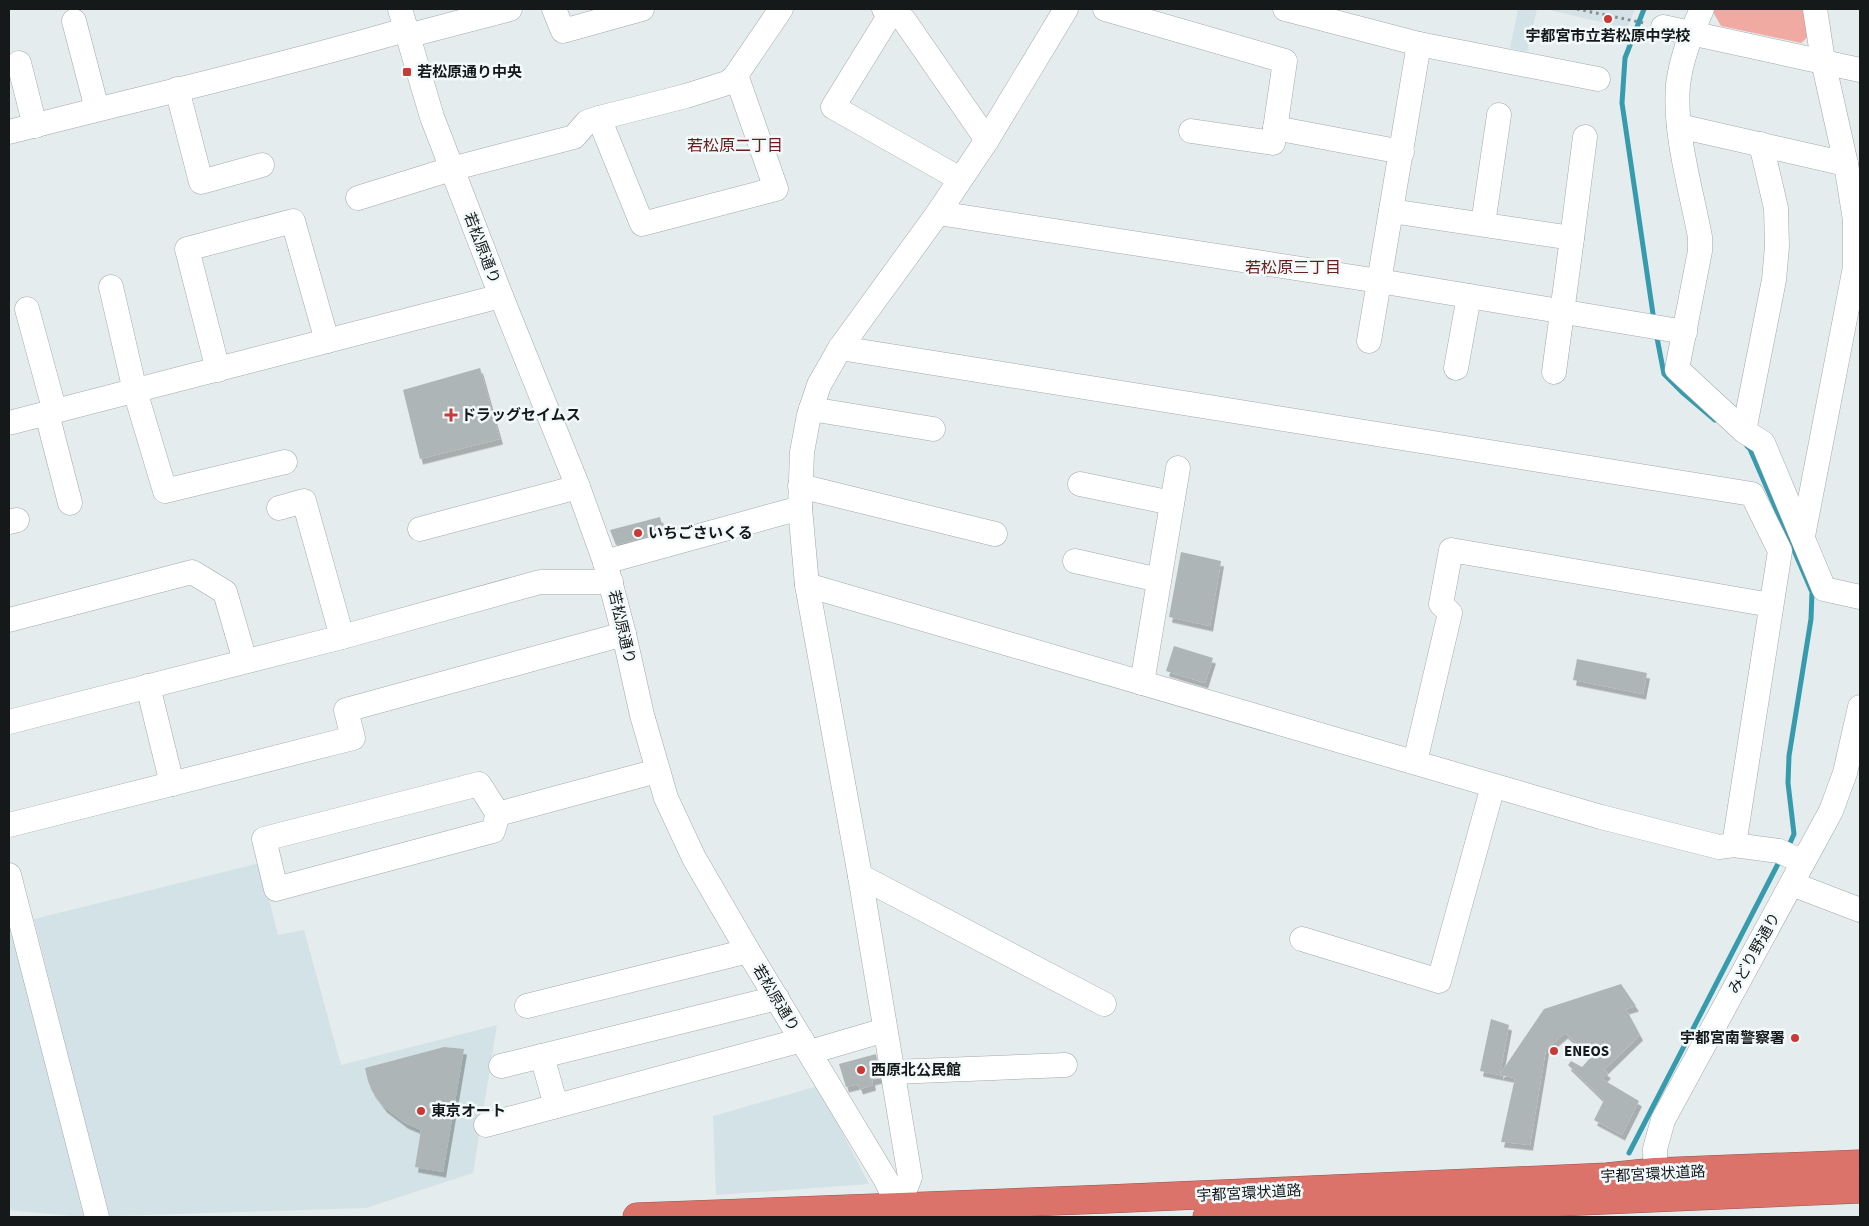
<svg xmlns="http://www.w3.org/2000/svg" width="1869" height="1226" font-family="'Source Sans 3','Noto Sans JP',sans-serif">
  <defs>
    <filter id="shadow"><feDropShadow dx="3" dy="5.5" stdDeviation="0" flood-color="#0004"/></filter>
  </defs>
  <rect width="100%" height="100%" fill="#e5eced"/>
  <g fill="#d3e2e6">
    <path d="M1518 9H1537L1527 52 1510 48Z"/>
    <path d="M1545 9H1635L1627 28Z"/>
    <path d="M260 863 278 935 304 930 341 1065 497 1025 473 1173 366 1208 82 1217 9 1210V911L87 1132 34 919Z"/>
    <path d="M818 1086 869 1184 716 1195 713 1116Z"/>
  </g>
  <path fill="#f0aaa2" d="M1714 9H1805L1809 36 1801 43 1721 26 1713 12Z"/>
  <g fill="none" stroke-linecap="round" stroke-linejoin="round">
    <g stroke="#379bae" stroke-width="5">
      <path d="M1644 9 1625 58 1622 103 1653 314"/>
      <path d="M1657 338 1664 374 1682 392 1715 420"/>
      <path d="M1747 446 1750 449 1812 592 1811 619 1789 756 1788 783 1794 834 1790 843"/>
      <path d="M1629 1153 1780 860"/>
    </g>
  </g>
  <g fill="#aeb5b6" filter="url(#shadow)">
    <path d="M480 368 500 439 420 459 403 390Z"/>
    <path d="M660 517 664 532 616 545 610 530Z"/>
    <path d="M1181 552 1221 561 1210 626 1169 617Z"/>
    <path d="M1174 646 1213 658 1205 683 1166 671Z"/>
    <path d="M1577 659 1647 673 1643 694 1573 680Z"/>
    <path d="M1621 984 1636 1006 1626 1009 1640 1035 1604 1070 1608 1073 1602 1079 1639 1101 1622 1135 1594 1120 1604 1100 1568 1065 1571 1061 1582 1067 1591 1057 1565 1033 1546 1049 1530 1145 1501 1142 1515 1078 1480 1071 1491 1019 1509 1025 1500 1074 1544 1009Z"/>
    <path d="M444 1047 464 1049 443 1172 415 1167 421 1130 405 1123 384 1107 372 1091 368 1081 365 1068Z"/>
    <path d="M876 1054 880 1078 872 1080 873 1085 860 1089 858 1084 846 1087 839 1064Z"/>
  </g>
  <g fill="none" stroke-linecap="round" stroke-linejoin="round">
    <g stroke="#a2a9aa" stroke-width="25">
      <g id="minor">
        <path d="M400 9 432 117 501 296 578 487 605 562 624 634 642 715 666 798 694 858 748 951 886 1180 898 1207 901 1217"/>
        <path d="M554 9 563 31 642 9"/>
        <path d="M884 9 904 20 987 140"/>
        <path d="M1105 9 1285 61 1273 143 1191 131"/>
        <path d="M1285 9 1419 44 1369 341"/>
        <path d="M1702 9C1691 33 1681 59 1678 85 1674 134 1691 189 1700 237V251L1677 369 1744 431 1763 443 1824 589 1860 597"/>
        <path d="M891 13 833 107 960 179"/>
        <path d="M74 21 97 109"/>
        <path d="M1663 27 1860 70"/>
        <path d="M407 36 510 9"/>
        <path d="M1419 44 1598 79"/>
        <path d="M19 63 35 126"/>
        <path d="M177 89 201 182 262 165"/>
        <path d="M599 118 642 224 776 189 736 75"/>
        <path d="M1679 126 1846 164"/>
        <path d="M1275 128 1402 152"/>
        <path d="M9 132C141 98 274 68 405 30"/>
        <path d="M358 198 451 169 574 137 587 122 599 118 686 96 727 83 734 78 781 9"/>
        <path d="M1391 211 1572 238 1554 372"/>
        <path d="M938 213 1379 281 1685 332"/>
        <path d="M1483 224 1499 115"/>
        <path d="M1572 238 1585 137"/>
        <path d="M111 287 135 391 165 491 285 462"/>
        <path d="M27 309 55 412"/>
        <path d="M840 348 1752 494 1780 551 1734 845 1779 851 1803 862"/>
        <path d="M1456 368 1469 296"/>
        <path d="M218 370 187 249 293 221 327 341"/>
        <path d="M811 409 933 429"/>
        <path d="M47 414 70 503"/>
        <path d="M9 423 501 296"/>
        <path d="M1744 431 1774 280 1777 246 1776 208 1761 144"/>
        <path d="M1080 484 1172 503"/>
        <path d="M800 486 995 534"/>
        <path d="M279 508 304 501 342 637"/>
        <path d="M9 522 17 520"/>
        <path d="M420 529 578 487"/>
        <path d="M1803 536 1855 267V220L1846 164 1823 61 1815 9"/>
        <path d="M1075 561 1159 580"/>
        <path d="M605 562 800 508"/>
        <path d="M807 585 1601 817 1719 847 1734 845"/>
        <path d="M9 620 192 572 225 592 245 661"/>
        <path d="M1142 683 1178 468"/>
        <path d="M148 686 172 784"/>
        <path d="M9 722 342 637 540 582H611"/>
        <path d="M1415 762 1450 613 1441 604 1451 550 1771 605"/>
        <path d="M498 814 479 784 264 839 276 889 493 831 498 814 657 771"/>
        <path d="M9 825 353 738 346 710 624 634"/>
        <path d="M9 875 97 1217"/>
        <path d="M860 876 1104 1004"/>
        <path d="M1792 884 1860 910"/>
        <path d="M1302 939 1439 981 1493 786"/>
        <path d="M527 1006 748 951"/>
        <path d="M810 1052 885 1030"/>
        <path d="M542 1056 556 1106"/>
        <path d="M501 1066 777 998"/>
        <path d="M893 1072 1065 1065"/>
        <path d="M486 1125 802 1040"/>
        <path d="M1656 1189 1655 1149 1663 1120 1831 811 1845 773 1860 707"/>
        <path d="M898 1207 910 1177 860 876 807 585 800 508 802 452 809 415 819 385 840 348 938 213 987 140 1066 9"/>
      </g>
    </g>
    <g stroke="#96544e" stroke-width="29">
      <g id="highway">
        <path d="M637 1217 1107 1199 1607 1177 1655 1172 1860 1164"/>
        <path d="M1207 1217 1860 1189"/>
      </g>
    </g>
    <path stroke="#858a8b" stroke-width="3" stroke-dasharray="2.5 4" stroke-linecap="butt" d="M1577 9 1644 23"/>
    <use href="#minor" stroke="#fff" stroke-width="24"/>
    <use href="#highway" stroke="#db736a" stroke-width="28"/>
  </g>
  <g fill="#c93a37" stroke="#f2f9fa" stroke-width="2">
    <circle cx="1608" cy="19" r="5"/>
    <rect x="402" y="67" width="10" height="10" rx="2.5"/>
    <path d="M448.5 407.5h5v5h5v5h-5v5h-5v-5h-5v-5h5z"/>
    <circle cx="638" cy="533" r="5"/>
    <circle cx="1795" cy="1038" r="5"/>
    <circle cx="1554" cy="1051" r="5"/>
    <circle cx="861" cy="1070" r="5"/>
    <circle cx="421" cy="1111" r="5"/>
  </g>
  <g text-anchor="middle" stroke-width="5" stroke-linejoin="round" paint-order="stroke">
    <g font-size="15" font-weight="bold" fill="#161919" stroke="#f2f9fa" text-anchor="start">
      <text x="1608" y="41" text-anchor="middle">宇都宮市立若松原中学校</text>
      <text x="417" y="77">若松原通り中央</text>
      <text x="461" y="420">ドラッグセイムス</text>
      <text x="648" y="538">いちごさいくる</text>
      <text x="1785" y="1043" text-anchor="end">宇都宮南警察署</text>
      <text x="1564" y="1056">ENEOS</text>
      <text x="871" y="1075">西原北公民館</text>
      <text x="431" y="1116">東京オート</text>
    </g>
    <g font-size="15" fill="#161919" stroke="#f2f9fa">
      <text transform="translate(482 248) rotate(69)" y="5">若松原通り</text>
      <text transform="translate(622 627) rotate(77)" y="5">若松原通り</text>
      <text transform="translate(1754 953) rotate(-61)" y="5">みどり野通り</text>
      <text transform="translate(776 998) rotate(59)" y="5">若松原通り</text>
      <text transform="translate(1653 1174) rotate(-3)" y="5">宇都宮環状道路</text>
      <text transform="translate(1249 1193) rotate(-3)" y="5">宇都宮環状道路</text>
    </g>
    <g font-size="16" fill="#66211d" stroke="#f2f9fa">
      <text x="735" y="151">若松原二丁目</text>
      <text x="1293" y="273">若松原三丁目</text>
    </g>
  </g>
  <rect width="1869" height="1226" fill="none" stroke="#161919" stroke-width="20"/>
</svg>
